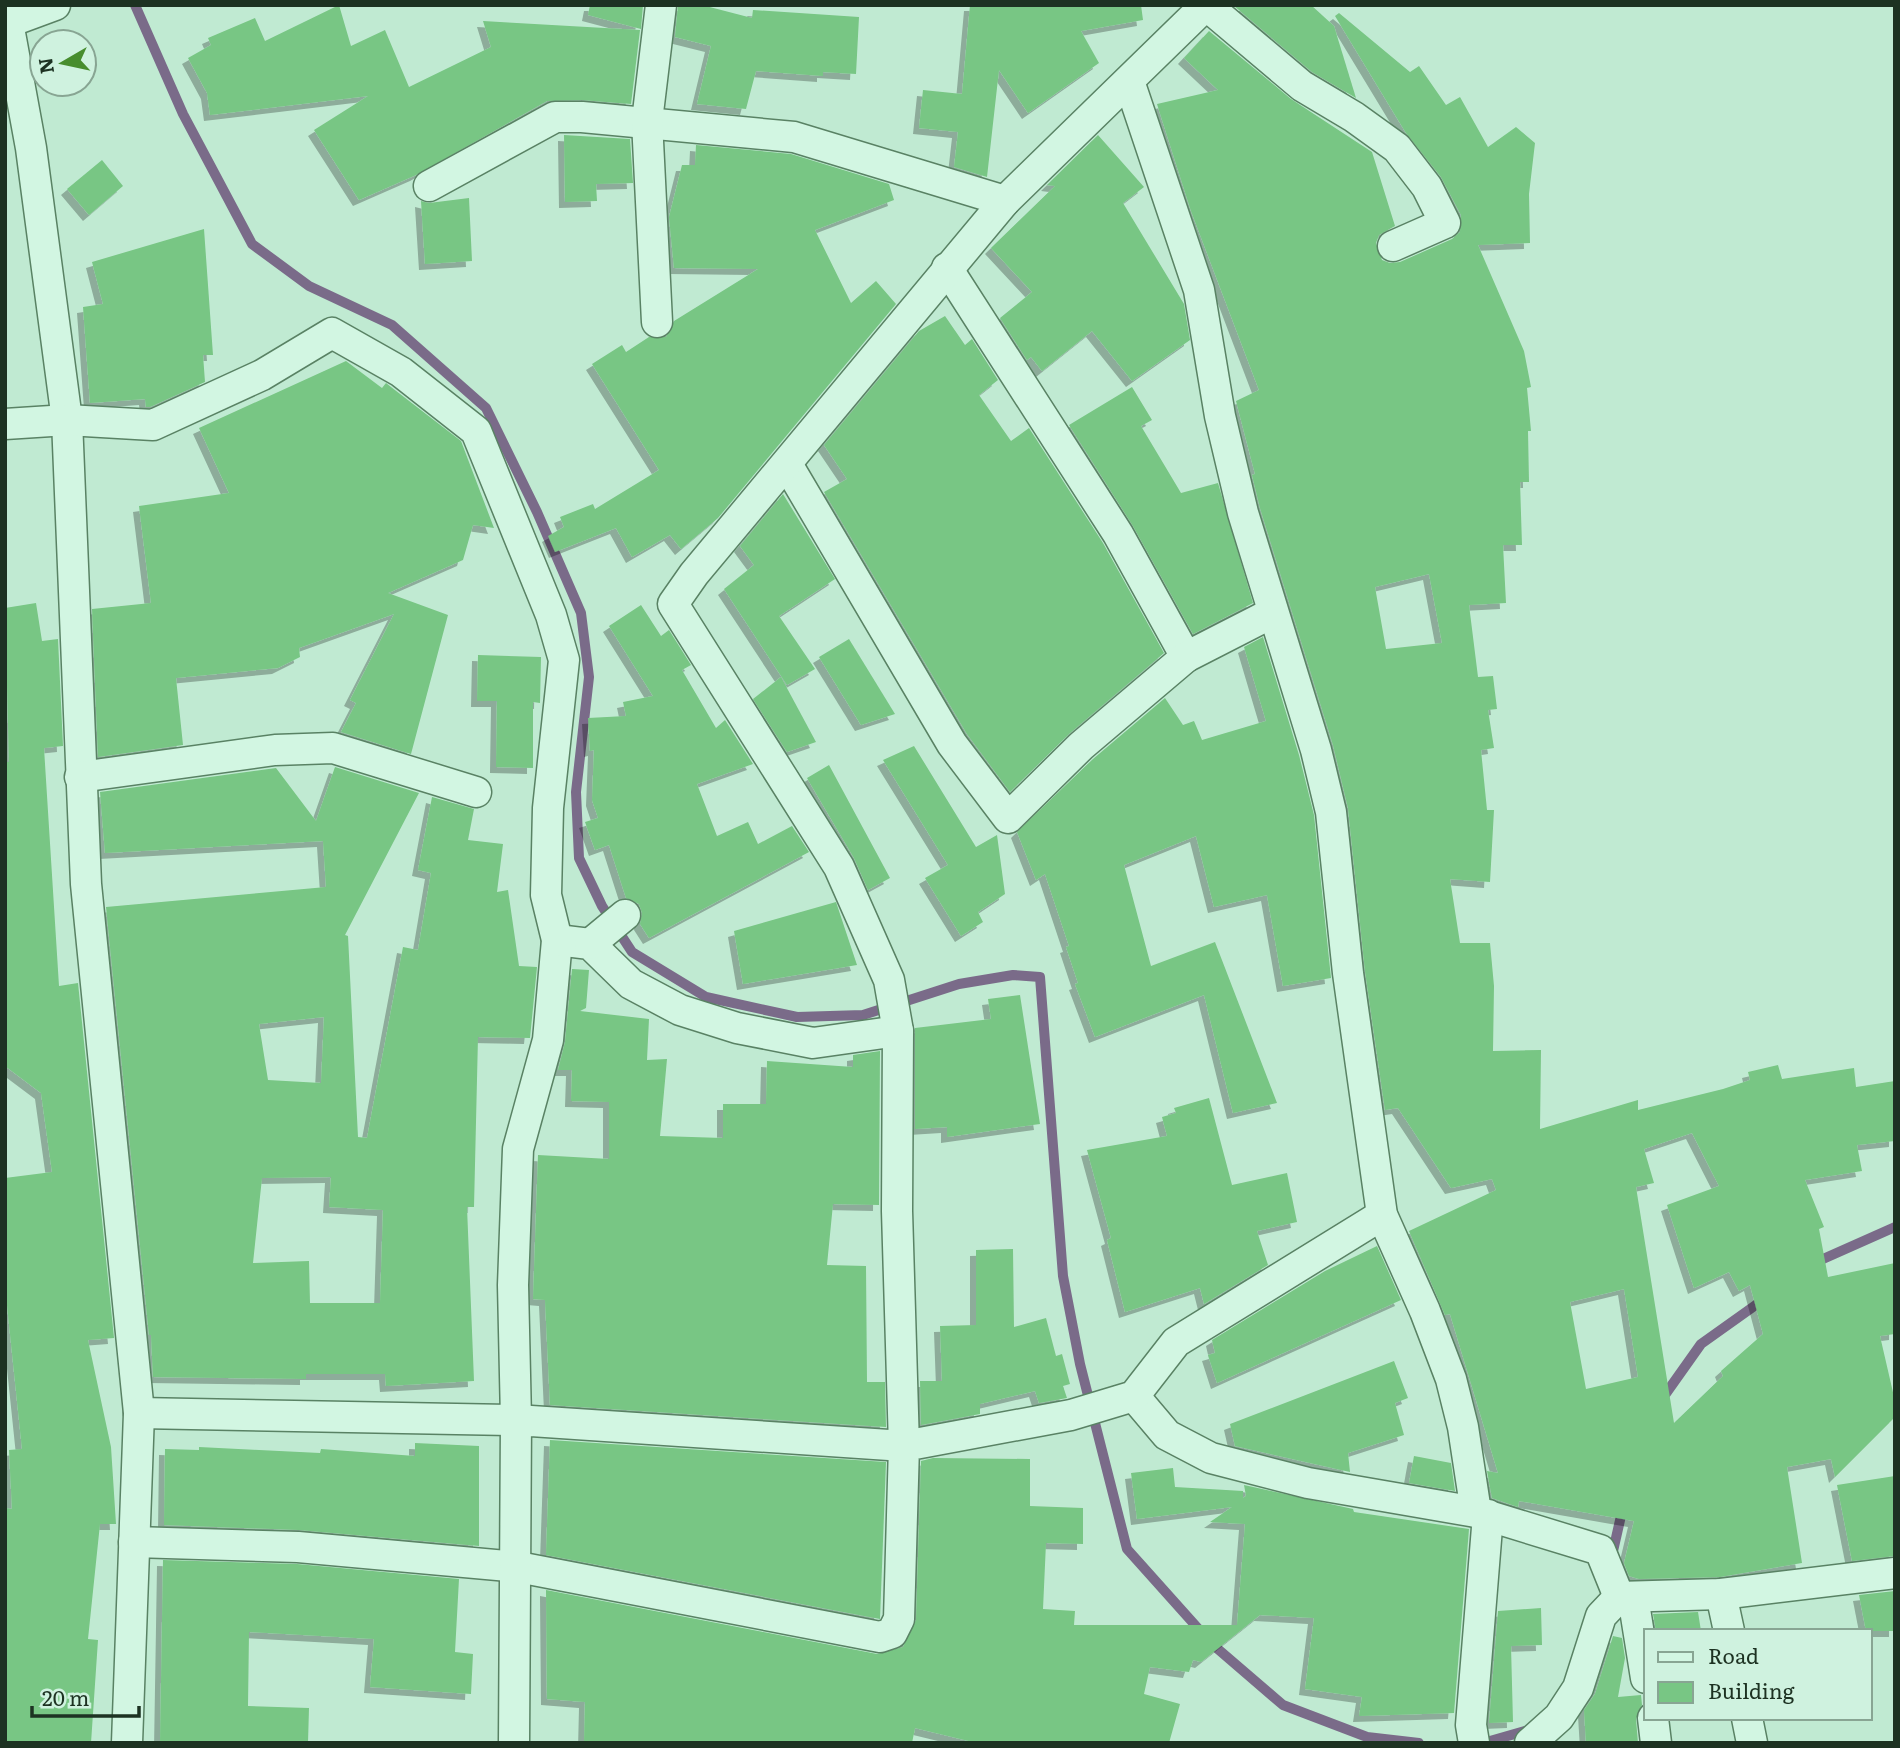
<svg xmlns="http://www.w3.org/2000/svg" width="1900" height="1748" font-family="Literata,serif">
  <defs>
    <filter id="shadow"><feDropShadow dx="-6" dy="6" stdDeviation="0" flood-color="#0004"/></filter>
  </defs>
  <rect width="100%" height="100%" fill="#c0ead2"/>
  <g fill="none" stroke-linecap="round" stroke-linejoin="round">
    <g stroke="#7a6b89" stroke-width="10">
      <path d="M135 5 183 114 252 244 309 286 392 325 486 408 537 512 581 613 589 677 576 792 579 858 602 906 632 952 706 997 797 1017 863 1015 959 984 1013 975 1040 977 1063 1276 1080 1364 1127 1549 1212 1644 1283 1705 1367 1737 1419 1743"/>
      <path d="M1814 1263 1895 1227"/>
      <path d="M1662 1399 1701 1344 1767 1297"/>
      <path d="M1611 1560 1623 1507"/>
      <path d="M1483 1743 1532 1729"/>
    </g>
  </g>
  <g fill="#78c684" fill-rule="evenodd" filter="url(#shadow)">
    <path d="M339 5 351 46 385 30 409 87 491 47 483 21 640 30 631 104 582 100 547 101 416 175 359 200 314 130 368 96 210 115 207 93 188 58 211 45 208 38 255 18 265 41Z"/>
    <path d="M590 5H643L641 29 588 15Z"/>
    <path d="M678 5H702L752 18 753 10 859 17 856 74 823 72V76L756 71 746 109 697 104 711 46 675 37Z"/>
    <path d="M970 5H1141L1143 20 1081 31 1099 63 1028 113 999 70 987 177 954 167 958 132 919 128 923 90 962 94Z"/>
    <path d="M1233 5H1311L1334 26 1356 98 1312 72Z"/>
    <path d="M1339 13 1410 72 1419 66 1446 105 1460 97 1488 147 1516 127 1535 143 1529 194 1530 243 1478 245 1524 351 1531 387 1527 388 1531 431H1528L1529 482H1520L1522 545H1503L1506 603 1469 605 1478 677 1493 676 1497 709 1488 710 1494 748 1481 750 1487 810H1494L1490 882 1450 879 1460 943H1490L1494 986 1493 1051 1541 1050 1540 1129 1638 1100V1110L1723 1089 1750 1080 1748 1072 1778 1065 1782 1079 1854 1068 1856 1087 1895 1081V1141L1857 1145 1862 1171 1805 1180 1824 1227 1819 1229 1828 1277 1895 1263V1334L1880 1336 1895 1401V1417L1835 1477 1831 1459 1787 1467 1802 1563 1720 1577 1639 1579 1629 1576 1624 1563 1634 1521 1519 1501 1518 1507 1492 1498 1487 1471 1498 1473 1450 1314 1445 1315 1409 1231 1496 1190 1492 1179 1451 1188 1398 1108 1385 1110 1365 971 1348 808 1333 745 1260 508 1252 475 1255 474 1236 401 1259 390 1191 211 1157 104 1218 90 1184 58 1209 31 1291 99 1372 152 1395 226 1379 235 1376 243 1382 260 1390 263 1400 262 1452 239 1460 232 1461 215 1441 177 1406 133 1335 16ZM1429 574 1442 643 1386 649 1375 587ZM1692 1133 1719 1186 1667 1205 1694 1288 1729 1272 1739 1291 1750 1285 1763 1334 1721 1371 1723 1376 1674 1423 1636 1187 1654 1183 1644 1149ZM1624 1289 1638 1377 1586 1389 1570 1302Z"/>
    <path d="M564 135 630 139 633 183 596 184 597 201 565 202Z"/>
    <path d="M1098 135 1144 187 1123 203 1184 304 1190 340 1132 381 1092 331 1042 371 1031 357 1027 360 1000 318 1032 292 991 248 1055 186 1047 185Z"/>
    <path d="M696 145 791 154 889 184 894 200 815 230 851 303 876 281 896 304 718 518 681 549 670 535 632 557 616 528 555 552 548 536 564 527 560 517 593 504 595 509 659 470 592 364 622 345 626 352 649 337H666L674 321 758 269 674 268 669 217 682 165H695Z"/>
    <path d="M102 160 123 186 89 215 67 189Z"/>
    <path d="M469 198 472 261 425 264 421 201 429 203Z"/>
    <path d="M204 229 213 355H203L205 382 150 407H146L145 399 90 403 83 307 103 304 92 262Z"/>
    <path d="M945 316 965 345 972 339 998 380 979 395 1011 441 1029 428 1103 543 1164 653 1070 733 1010 792 967 734 824 492 847 479 824 445 919 331Z"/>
    <path d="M346 361 382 388 386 383 391 387 461 441 494 528 473 525 463 560 388 593 448 615 411 754 341 732 356 703 350 700 394 614 299 648 300 657 278 668 176 678 183 745 98 757 92 609 151 603 139 506 229 493 199 428Z"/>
    <path d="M1132 387 1152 420 1141 426 1181 493 1218 483 1253 603 1193 634 1133 526 1069 425Z"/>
    <path d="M783 494 835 579 779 616 815 669 787 685 724 589 754 565 740 546Z"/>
    <path d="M36 603 42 641 58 639 63 746 44 748 59 986 78 983 114 1338 88 1340 111 1447 116 1524H100L88 1639 98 1640 91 1743H5V1508L12 1509 9 1450 22 1449 5 1286V1178L52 1172 41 1093 5 1066V762H9L5 608Z"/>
    <path d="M641 605 661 636 669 630 691 665 682 670 716 728 725 720 753 764 697 784 717 836 748 822 758 844 792 826 809 852 649 938 640 924 642 913 639 904 626 898 609 845 595 850 585 822 598 818 592 800 594 750 590 751 588 718 626 716 623 702 653 696 609 626Z"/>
    <path d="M1263 637 1299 755 1314 815 1331 978 1283 986 1267 895 1214 907 1196 836 1124 865 1151 966 1215 942 1277 1103 1233 1113 1204 995 1095 1037 1075 984 1078 983 1066 947 1069 946 1045 874 1036 880 1017 832 1093 759 1165 698 1183 725 1194 721 1202 740 1266 721 1244 647Z"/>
    <path d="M849 639 895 714 861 725 819 657Z"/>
    <path d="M478 655 541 657 540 703 533 702V768L496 767 497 701H477Z"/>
    <path d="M781 677 816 742 787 752 753 699Z"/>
    <path d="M914 746 976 847 997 835 1005 894 978 912 983 922 961 936 925 878 948 865 883 760Z"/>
    <path d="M829 765 890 878 868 890 854 858 807 778Z"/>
    <path d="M335 767 419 793 345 935 348 936 358 1137 367 1138 403 947 418 950 431 873 418 870 432 797 474 809 468 840 503 844 497 892 508 890 519 966 537 967 530 1038 478 1037 474 1207H467L474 1381 386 1386 385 1374H306V1379L153 1377 151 1335H149L106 907 326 887 323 841 105 853 100 792 276 768 316 821ZM324 1017 321 1083 268 1080 259 1024ZM331 1177 329 1207 383 1210 380 1303H310L309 1261 253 1263 262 1178Z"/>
    <path d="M836 902 857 965 743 984 734 931Z"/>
    <path d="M572 969 589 970 586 1008 580 1011 649 1019 647 1060 667 1059 660 1136 723 1138V1104H766L767 1061 853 1067V1055L880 1051 879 1205 833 1204 827 1265 866 1266 867 1382H885L886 1427 550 1405 545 1300 533 1299 538 1155 609 1159V1102L571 1101 572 1070H558L565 1042Z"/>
    <path d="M1020 995 1040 1124 947 1137V1127L915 1129V1028L991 1019 988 999Z"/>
    <path d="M1209 1098 1232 1185 1287 1173 1297 1222 1257 1231 1268 1265 1204 1304 1200 1288 1125 1312 1107 1240 1111 1238 1087 1150 1167 1136 1162 1117 1176 1113 1174 1108Z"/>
    <path d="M1377 1246 1401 1300 1217 1383 1208 1355 1215 1353 1212 1340 1325 1271Z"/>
    <path d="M1013 1249 1014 1327 1046 1318 1056 1356 1062 1354 1070 1384 1063 1386 1067 1398 1039 1403 1035 1391 980 1404V1414L921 1425 920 1381H942L940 1326 976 1325V1250Z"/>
    <path d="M1394 1361 1408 1398 1395 1403 1404 1435 1348 1453 1350 1472 1235 1446 1230 1424Z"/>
    <path d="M550 1440 886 1462 880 1619 546 1555Z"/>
    <path d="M415 1443 479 1446V1546L299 1530 164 1525 165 1449 199 1450V1447L320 1453 321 1449 415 1456Z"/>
    <path d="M1414 1456 1451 1463 1455 1491 1409 1483Z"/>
    <path d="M933 1458 1030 1459V1506L1083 1508V1544L1046 1543 1043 1609 1075 1611 1074 1625H1237L1245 1524 1210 1522 1232 1507 1137 1519 1131 1473 1173 1468 1175 1487 1243 1491V1498L1246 1496 1244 1485 1353 1509 1354 1512 1469 1529 1454 1713 1359 1716 1362 1697 1305 1689 1314 1618 1260 1615 1201 1662 1193 1660 1189 1672 1150 1667 1144 1694 1180 1704 1169 1743H977L915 1728 912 1743H584L585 1702 547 1699 546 1590 877 1654 903 1647 916 1620 921 1461Z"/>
    <path d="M1895 1476V1556L1852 1561 1837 1485Z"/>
    <path d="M163 1560 297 1564 459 1579 455 1652 473 1654 471 1694 370 1687 374 1639 249 1632 248 1706 309 1708 308 1743H160Z"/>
    <path d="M1895 1591V1631H1866L1859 1595Z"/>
    <path d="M1541 1608 1542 1645 1511 1646 1513 1722 1489 1723 1498 1611Z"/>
    <path d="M1698 1612 1701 1631H1656L1653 1614Z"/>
    <path d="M1613 1636 1622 1638 1625 1658 1618 1697 1641 1695 1642 1705 1636 1719 1638 1743H1586L1584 1710 1595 1694Z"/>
  </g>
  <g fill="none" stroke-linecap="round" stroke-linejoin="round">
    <g stroke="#598264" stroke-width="33">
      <g id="street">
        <path d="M1206 5 1302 86 1354 117 1397 148 1427 187 1445 223 1393 246"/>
        <path d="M5 6 31 148 67 420 86 884 139 1413 127 1743"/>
        <path d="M9 22 55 5"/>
        <path d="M1129 81 1199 290 1220 416 1243 513 1316 750 1331 812 1348 973 1382 1215 1425 1311 1451 1379 1463 1427 1476 1512"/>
        <path d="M429 186 555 117H582L794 137 1005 201"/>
        <path d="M947 268 1118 534 1186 657"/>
        <path d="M657 322 647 121 661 5"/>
        <path d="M5 424 67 420 153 425 262 375 332 333 401 372 476 431 551 615 564 660 548 808 546 895 557 940 548 1040 518 1149 513 1285 516 1420 139 1413"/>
        <path d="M787 464 952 744 1008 818 1081 746 1186 657 1272 613"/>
        <path d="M80 777 275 750 333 748 476 792"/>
        <path d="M557 940 590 944 631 984 680 1010 737 1028 813 1043 898 1031"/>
        <path d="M590 944 625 915"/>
        <path d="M1134 1396 1167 1435 1211 1458 1308 1483 1476 1512 1600 1550 1619 1597"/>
        <path d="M134 1542 298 1547 518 1567 880 1637 892 1633 899 1619 904 1446 1071 1415 1134 1396 1176 1342 1382 1215"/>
        <path d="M1721 1594 1729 1631"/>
        <path d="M1633 1597 1646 1678"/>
        <path d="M1653 1718 1656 1743"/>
        <path d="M1747 1718 1752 1743"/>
        <path d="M514 1743 516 1420 904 1446 897 1211 898 1031 889 980 839 867 673 604 694 574 1005 201 1206 5"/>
        <path d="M1474 1743 1471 1725 1488 1515"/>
        <path d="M1530 1743 1559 1717 1578 1688 1601 1616 1619 1597 1721 1594 1895 1573"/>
      </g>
    </g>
    <use href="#street" stroke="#d2f6e2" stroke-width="30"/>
  </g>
  <rect width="1900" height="1748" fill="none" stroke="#1d3222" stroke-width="14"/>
  <rect x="1644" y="1629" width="228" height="91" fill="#cff2df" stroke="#88a593" stroke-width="2"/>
  <rect x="1658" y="1652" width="35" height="10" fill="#d2f6e2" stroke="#88a593" stroke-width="2"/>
  <text x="1708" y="1664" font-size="21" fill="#1d3222">Road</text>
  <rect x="1658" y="1682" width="35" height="21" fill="#78c684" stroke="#88a593" stroke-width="2"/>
  <text x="1708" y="1699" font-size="21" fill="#1d3222">Building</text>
  <g transform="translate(63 63) rotate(261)"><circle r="33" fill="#cff2df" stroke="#88a593" stroke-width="2"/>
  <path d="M0-5L12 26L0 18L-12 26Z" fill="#478d2e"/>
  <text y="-10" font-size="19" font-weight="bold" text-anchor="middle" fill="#1d3222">N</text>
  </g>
  <path d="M32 1706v10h107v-10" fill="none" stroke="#1d3222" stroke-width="3.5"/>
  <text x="42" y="1706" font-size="21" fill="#1d3222" stroke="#cff2df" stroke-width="5" paint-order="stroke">20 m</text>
</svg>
